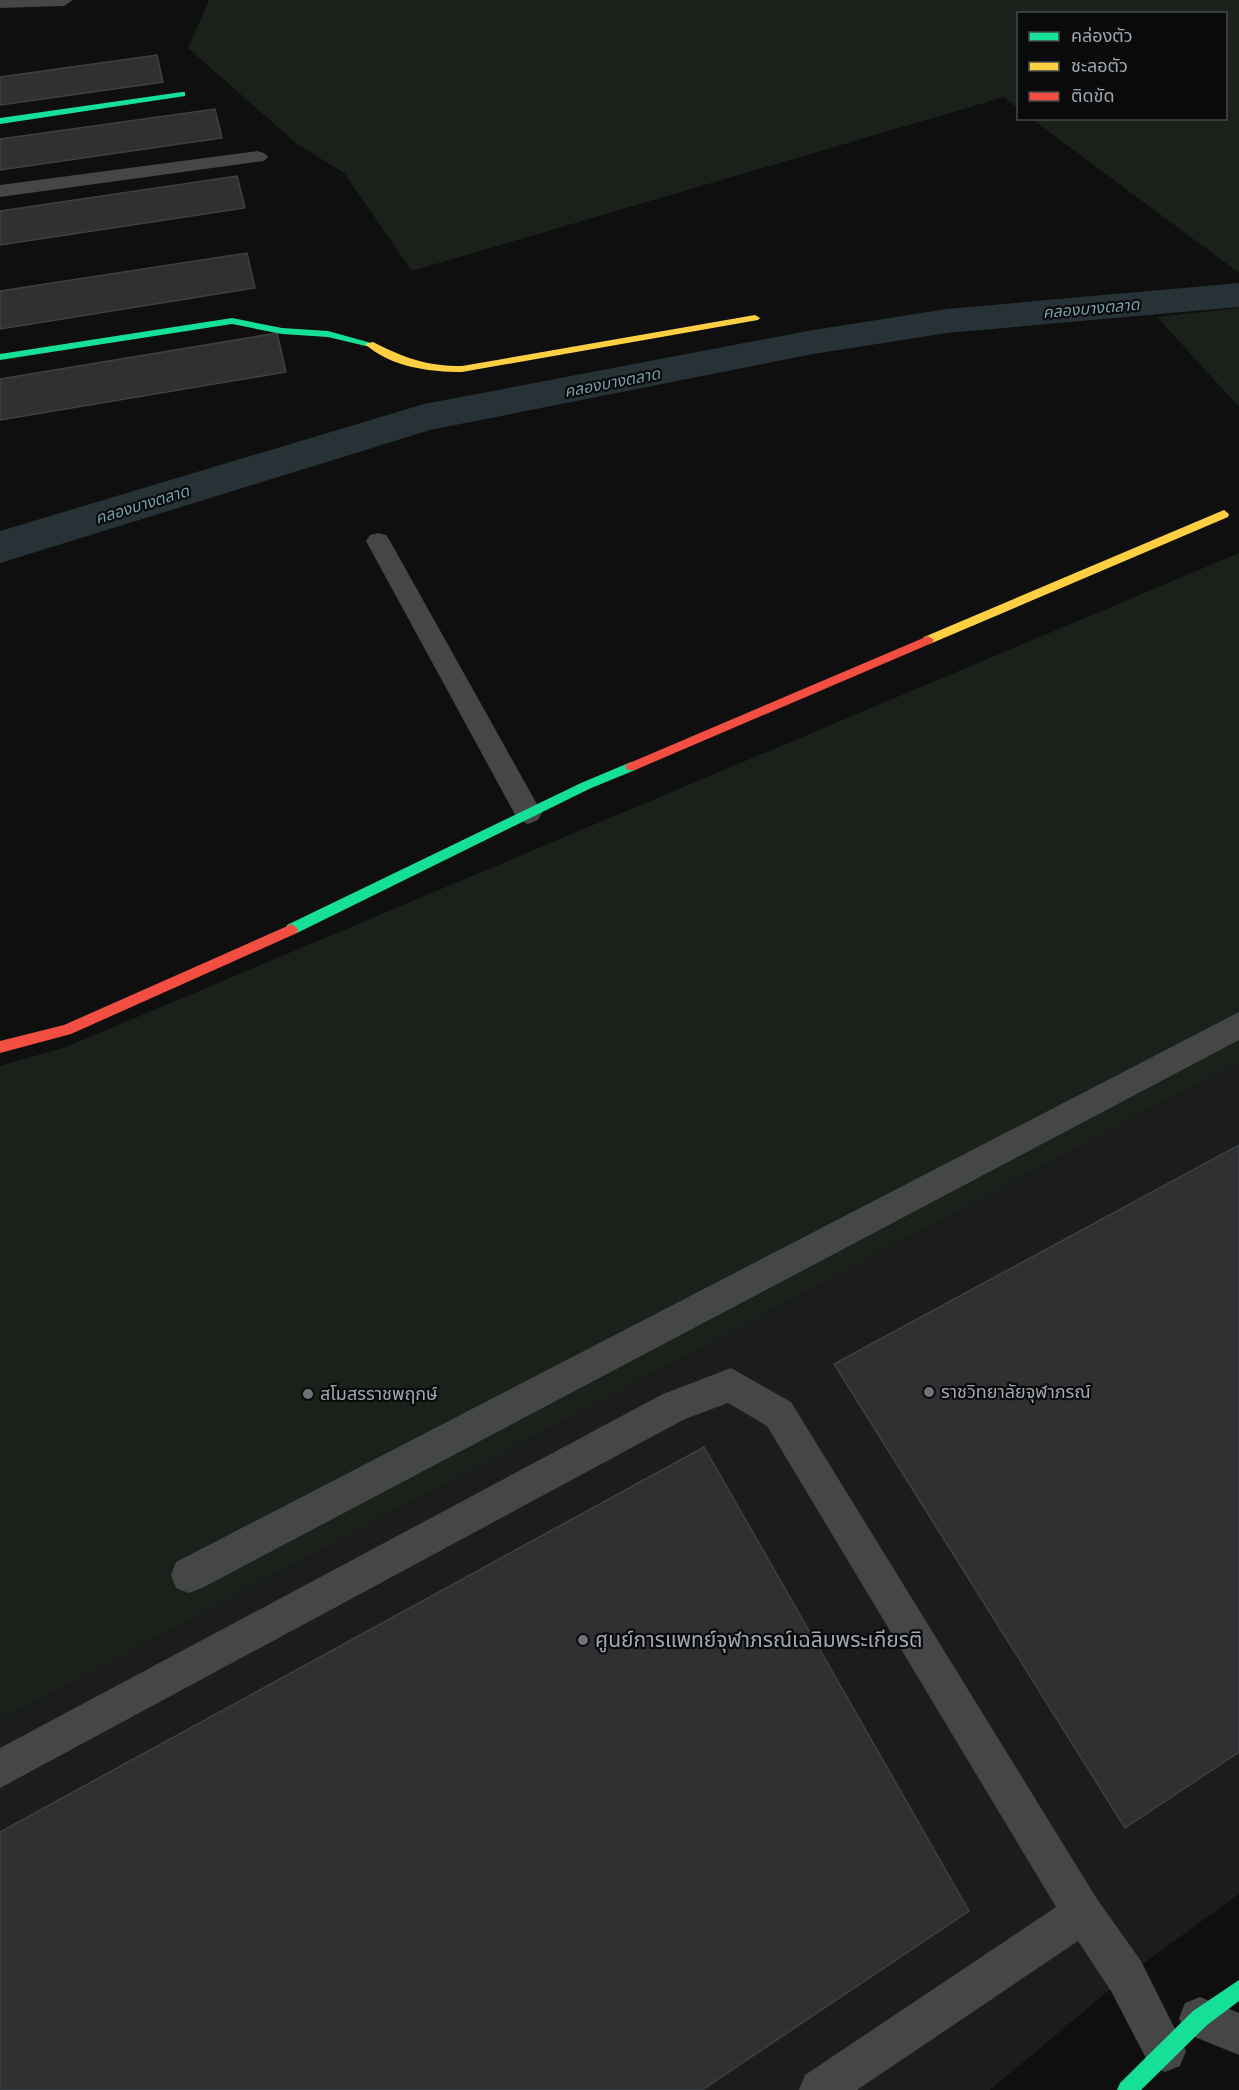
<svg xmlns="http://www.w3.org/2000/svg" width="1239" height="2090" font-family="'DM Sans','Noto Sans Thai',sans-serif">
  <rect width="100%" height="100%" fill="#0f0f10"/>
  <path fill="#1c1c1e" d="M1239 1062V1894L1126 1976 990 2090H0V1721Z"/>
  <g fill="#1a201a">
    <path d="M209 0H1239V273L1032 119 1226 118V14H1018V108L1004 97 412 271 344 173 297 144 188 48Z"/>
    <path d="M1239 308V407L1157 317Z"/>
    <path d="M1239 553V1062L0 1721V1066L66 1047Z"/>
  </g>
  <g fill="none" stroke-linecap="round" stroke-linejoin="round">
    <path fill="#263235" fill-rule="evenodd" d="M1239 283V307L947 333 813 354 430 430 0 563V531L424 404 813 330 947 309Z"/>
  </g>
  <g fill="#303032" stroke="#3e4144" stroke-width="1.5">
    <path d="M157 55 163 82 0 105V77Z"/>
    <path d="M215 109 222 138 0 170V139Z"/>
    <path d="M237 176 245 208 0 245V211Z"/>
    <path d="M247 253 255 288 0 329V291Z"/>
    <path d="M277 333 286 372 0 420V379Z"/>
    <path d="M1239 1145V1752L1125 1828 834 1364Z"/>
    <path d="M704 1447 969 1911 702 2090H0V1832Z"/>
  </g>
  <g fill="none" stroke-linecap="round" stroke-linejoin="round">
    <g fill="#444648" fill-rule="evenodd">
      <path d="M378 533 386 535 390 541 538 806 542 813 538 820 528 824 518 820 366 541 370 535Z"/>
      <path d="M1239 1012V1040L202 1588 189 1593 176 1588 171 1575 176 1562Z"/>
      <path d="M731 1368 791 1402 1097 1899 1141 1961 1186 2051 1180 2066 1165 2072 1150 2066 1111 1991 1078 1941 857 2090H799L805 2075 1056 1907 767 1426 728 1403 685 1419 0 1788V1748L663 1394Z"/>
      <path d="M1200 1997 1239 2013V2055L1185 2033 1179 2018 1185 2003Z"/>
    </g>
    <g fill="#444648" fill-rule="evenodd">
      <path d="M0 0H73L64 6 0 8Z"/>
      <path d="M257 151 264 153 268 157 264 161 0 197V185Z"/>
    </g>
    <g fill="#16e098" fill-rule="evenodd">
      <path d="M182 92H185V96L0 124V118Z"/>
      <path d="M232 318 282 328 328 331 375 344 370 347 328 337 282 334 232 324 0 360V354Z"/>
      <path d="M631 762 635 764 637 767 635 770 589 789 297 933 292 934 286 929 287 925 581 783Z"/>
      <path d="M1239 1980V2001L1207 2025 1141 2090H1117L1120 2083 1193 2011Z"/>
    </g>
    <g fill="#ffcf43" fill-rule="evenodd">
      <path d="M755 315 760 318 758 320 462 372C430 372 390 367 365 344L373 342C405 358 426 366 462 366Z"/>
      <path d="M1224 510 1229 514 1228 517 932 643 928 644 922 640 924 637Z"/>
    </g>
    <g fill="#f24e42" fill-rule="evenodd">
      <path d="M928 636 934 640 932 643 635 770H627L625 767 627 764Z"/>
      <path d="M292 924 298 929 297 933 71 1034 0 1053V1041L64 1025Z"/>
    </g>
  </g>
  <g fill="#6d7379" stroke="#0a0a0b" stroke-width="2">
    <circle cx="929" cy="1392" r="6"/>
    <circle cx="308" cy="1394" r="6"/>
    <circle cx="583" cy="1640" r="6"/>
  </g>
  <g text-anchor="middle" stroke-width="4.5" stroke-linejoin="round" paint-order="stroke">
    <g font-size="16" font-style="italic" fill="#75a1af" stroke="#0a0a0b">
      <text transform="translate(1091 308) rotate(-5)" y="6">คลองบางตลาด</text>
      <text transform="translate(612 382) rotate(-11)" y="6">คลองบางตลาด</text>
      <text transform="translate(142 504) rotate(-17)" y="6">คลองบางตลาด</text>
    </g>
    <g font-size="18" fill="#a0a9b2" stroke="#0a0a0b" text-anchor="start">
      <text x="941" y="1398">ราชวิทยาลัยจุฬาภรณ์</text>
      <text x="320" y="1400">สโมสรราชพฤกษ์</text>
    </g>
    <g font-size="21" fill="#a0a9b2" stroke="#0a0a0b" text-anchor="start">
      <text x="595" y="1647">ศูนย์การแพทย์จุฬาภรณ์เฉลิมพระเกียรติ</text>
    </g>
  </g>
  <rect x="1017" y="12" width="210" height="108" fill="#0a0a0b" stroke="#464a4e" stroke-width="1.5"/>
  <rect x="1029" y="32" width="30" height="9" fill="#16e098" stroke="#464a4e" stroke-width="1.5"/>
  <text x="1071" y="42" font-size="18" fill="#a0a9b2">คล่องตัว</text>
  <rect x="1029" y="62" width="30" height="9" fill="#ffcf43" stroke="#464a4e" stroke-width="1.5"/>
  <text x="1071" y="72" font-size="18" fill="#a0a9b2">ชะลอตัว</text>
  <rect x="1029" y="92" width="30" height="9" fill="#f24e42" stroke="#464a4e" stroke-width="1.5"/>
  <text x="1071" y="102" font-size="18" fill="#a0a9b2">ติดขัด</text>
</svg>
